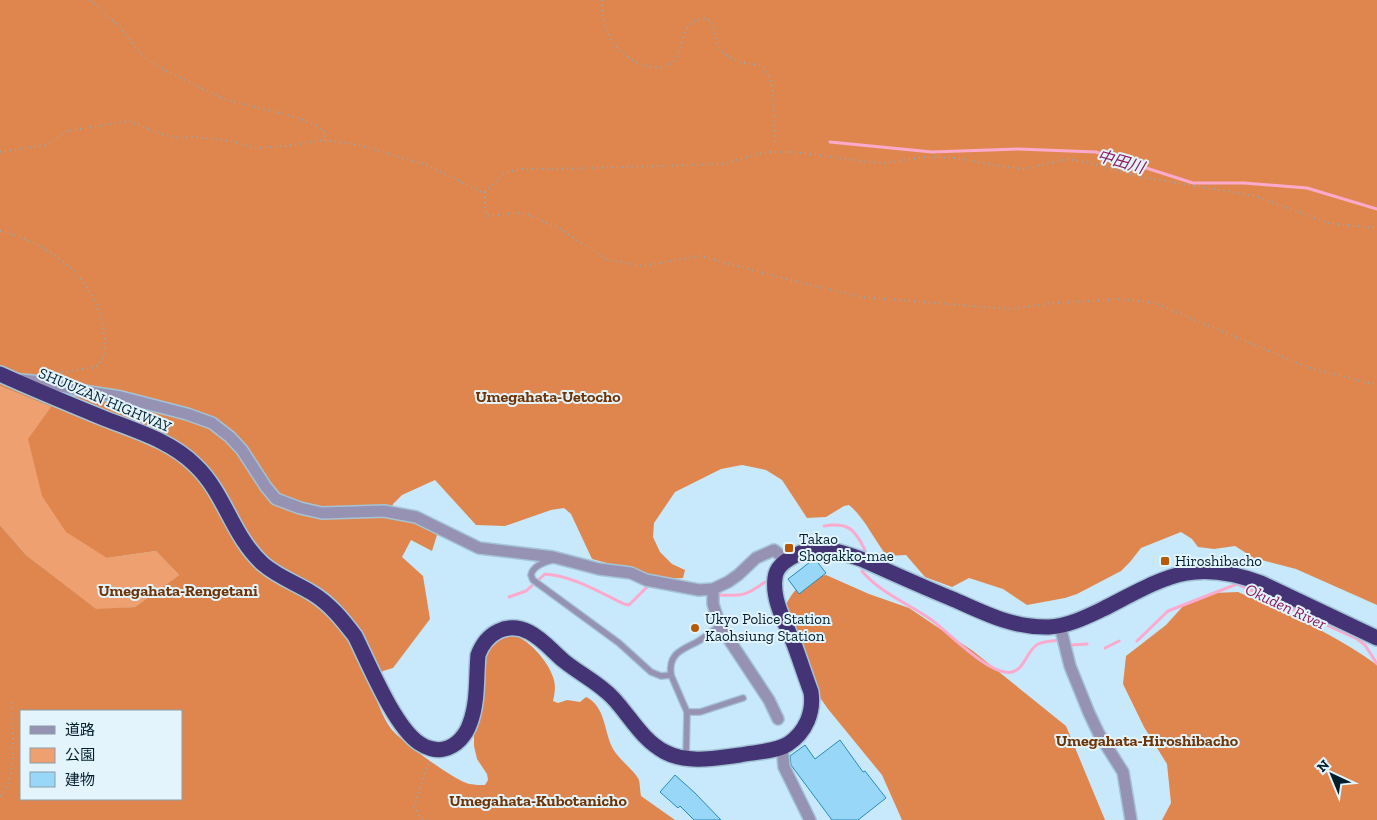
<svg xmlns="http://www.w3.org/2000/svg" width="1377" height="820" font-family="'Zilla Slab','Noto Sans JP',serif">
  <rect width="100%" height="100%" fill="#c8e9fc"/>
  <path fill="#eea071" d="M0 386 51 407 107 558 156 551 179 575 135 607 96 610 26 555 0 525Z"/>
  <g fill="#df864e" fill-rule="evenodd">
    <path d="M0 0H1377V605L1296 569 1254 558 1235 546 1214 549 1198 547 1192 539 1181 532 1141 548 1130 562 1121 571 1077 594 1065 598 1027 605 1003 589 969 578 952 587 925 577 906 555 887 556C874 540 865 518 849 505L844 506 826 517 807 518 782 480 766 470 742 465 721 469 675 492 654 523 653 537 660 552 672 564 685 570 683 578 665 579 592 559 571 514 564 508 551 510 505 526 476 525 435 480 402 495 393 504 390 514 413 519 437 535 432 551 411 540 402 557 423 576 430 619 393 668 383 671 372 682C374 696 384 721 393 731 404 743 456 782 470 784 475 785 480 785 485 785L488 780 487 774 477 759 474 746V679L494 636C499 636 505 634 510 634 527 637 548 661 553 677 556 685 555 693 553 701L558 703 567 700 580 702 586 697C605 706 604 730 612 747 617 758 636 772 639 780 640 785 640 791 641 796L675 820H0V525L26 555 96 609 135 607 179 575 156 551 107 558 66 532 42 496 28 439 51 407 0 386ZM21 711H181V799H21Z"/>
    <path d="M826 575 869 594 909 608 973 651 1066 726 1105 820H902L882 775 828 709 816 692 786 605C794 587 807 579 826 575Z"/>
    <path d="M1238 592C1285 613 1335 634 1377 665V820H1162L1171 803 1167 764 1144 727 1123 684 1126 656 1166 625 1185 604 1214 593Z"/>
  </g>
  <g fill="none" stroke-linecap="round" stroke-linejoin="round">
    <g stroke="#fbaacd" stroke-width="3">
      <path d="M830 142 932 152 1018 149 1096 152 1193 183H1244L1307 188 1377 209"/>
      <path d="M824 526C848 522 855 529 865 550"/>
      <path d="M862 571C881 594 910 604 933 621 950 634 991 677 1012 672 1025 669 1027 650 1038 644 1044 641 1054 641 1060 640"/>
      <path d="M719 595C742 596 746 596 765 582"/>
      <path d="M509 597 526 591 545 574C573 576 599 592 624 604L629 605 647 587"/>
      <path d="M1137 641 1168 611 1237 584 1357 639 1365 645 1377 664"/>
      <path d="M1072 645 1087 644"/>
      <path d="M1105 648 1119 641"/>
    </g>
  </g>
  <g fill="#99d7f8" stroke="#278bb6">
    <path d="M814 559H815L826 573 799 594 788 579Z"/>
    <path d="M840 740 863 772 865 771 886 798 858 820H832L791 765 790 756 805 745 815 759Z"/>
    <path d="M675 775 695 793 721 820H694L680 806 678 808 660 792Z"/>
  </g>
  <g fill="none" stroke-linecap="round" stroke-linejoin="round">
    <g stroke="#a4c4d6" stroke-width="8">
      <g id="lane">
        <path d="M553 560C544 562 533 566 531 575L533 580 619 643 651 672 661 676 671 675C668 654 681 650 697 642 705 637 712 631 720 626"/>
        <path d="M671 675 687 712 686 758"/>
        <path d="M687 712H700L743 698"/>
      </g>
    </g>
    <g stroke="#a4c4d6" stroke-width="14">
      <g id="street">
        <path d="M21 380 42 382 83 391 121 397 187 414 212 423 230 437 242 450 266 487 276 499 300 508 322 513 384 511 416 517 479 548 553 557 599 569 631 573 646 580 699 590 713 589 728 582 738 575 756 558 774 550 786 560"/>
        <path d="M713 589V604L720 626 769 700 778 719"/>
        <path d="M1060 626 1070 666 1089 713 1099 734 1123 772 1131 820"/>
        <path d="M782 747 784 767 810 820"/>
      </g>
    </g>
    <g stroke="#a4c4d6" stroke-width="18">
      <path id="highway" d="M0 374C33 389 67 403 101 417 133 430 170 440 195 465 225 493 232 536 263 564 278 577 296 583 312 593 330 604 342 619 355 636 369 664 394 726 419 743 426 748 436 751 444 749 457 746 466 735 470 723 478 702 476 677 478 655 486 633 507 621 529 632 543 639 553 652 564 661 580 674 599 683 613 698 630 716 642 740 665 752 688 764 716 758 740 755 755 752 775 752 788 744 806 732 814 712 811 692 805 676 800 660 794 644 786 624 772 601 775 578 776 567 785 561 794 556 816 543 838 551 861 559 892 573 923 587 955 600 986 614 1014 628 1049 627 1068 626 1086 617 1103 609 1164 578 1192 557 1261 583L1377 638"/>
    </g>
    <g stroke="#8cacbd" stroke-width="2" stroke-dasharray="1 4" stroke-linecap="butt">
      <path d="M90 0 118 25 143 56 157 66 224 99 299 118 317 126 325 132 324 140"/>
      <path d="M602 0C601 30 615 55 644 65 653 68 662 69 670 64 686 53 678 23 701 19 717 15 713 42 721 50 726 56 736 61 744 63 757 66 761 61 769 76 775 88 774 129 775 144"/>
      <path d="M0 152 46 145 67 131 129 121 165 135 179 138 194 137 232 141 255 148 286 146 324 140 359 145 427 165 482 192H485L504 173 520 169H558L722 164 766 152H794L869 162 886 163 924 157 955 158 1006 167 1024 169 1067 159 1090 163 1141 177 1256 196 1328 223 1377 228"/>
      <path d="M485 192V211L488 216 515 213 527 214 557 227 606 259 642 266 700 256 790 280 861 297 1010 309 1054 303 1123 299 1155 303 1307 367 1377 385"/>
      <path d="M0 231C51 244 96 277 104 332 106 345 107 358 96 367L58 373"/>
      <path d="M0 796C19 779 12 723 11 699"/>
      <path d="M422 820 414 807 429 761"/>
    </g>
    <use href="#lane" stroke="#9692b3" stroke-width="5.5"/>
    <use href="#street" stroke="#9692b3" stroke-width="11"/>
    <use href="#highway" stroke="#443476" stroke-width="15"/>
  </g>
  <g fill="#b65908" stroke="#e3f4fd" stroke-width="2">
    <rect x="784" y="543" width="10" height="10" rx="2.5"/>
    <rect x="1160" y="556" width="10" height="10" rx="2.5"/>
    <circle cx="695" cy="628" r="5"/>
  </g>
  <g text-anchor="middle" stroke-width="4" stroke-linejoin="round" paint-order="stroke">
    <g font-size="15" fill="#011e2b" stroke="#e3f4fd">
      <text transform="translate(105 400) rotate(23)" y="5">SHUUZAN HIGHWAY</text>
    </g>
    <g font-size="15" fill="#011e2b" stroke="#e3f4fd" text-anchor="start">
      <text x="799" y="544">Takao<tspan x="799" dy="17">Shogakko-mae</tspan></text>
      <text x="1175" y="566">Hiroshibacho</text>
      <text x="705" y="624">Ukyo Police Station<tspan x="705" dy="17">Kaohsiung Station</tspan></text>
    </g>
    <g font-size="16" font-style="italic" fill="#8c195a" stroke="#e3f4fd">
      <text transform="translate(1121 161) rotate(16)" y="6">中田川</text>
      <text transform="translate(1286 606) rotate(25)" y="6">Okuden River</text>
    </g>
    <g font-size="16" font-weight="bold" fill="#6f3404" stroke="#e3f4fd">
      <text x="548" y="402">Umegahata-Uetocho</text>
      <text x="178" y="596">Umegahata-Rengetani</text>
      <text x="1147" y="746">Umegahata-Hiroshibacho</text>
      <text x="538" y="806">Umegahata-Kubotanicho</text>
    </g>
  </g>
  <rect x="20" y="710" width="162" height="90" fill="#e3f4fd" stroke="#899ea9"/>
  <rect x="30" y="726" width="25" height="8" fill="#9692b3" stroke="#899ea9"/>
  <text x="65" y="735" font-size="15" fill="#011e2b">道路</text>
  <rect x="30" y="748" width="25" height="15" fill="#eea071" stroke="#899ea9"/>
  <text x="65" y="760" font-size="15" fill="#011e2b">公園</text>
  <rect x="30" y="772" width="25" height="15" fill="#99d7f8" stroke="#899ea9"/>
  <text x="65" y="785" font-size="15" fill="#011e2b">建物</text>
  <g transform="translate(1332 775) rotate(316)" stroke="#e3f4fd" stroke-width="4" paint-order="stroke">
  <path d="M0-4L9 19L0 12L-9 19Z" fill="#011e2b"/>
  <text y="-8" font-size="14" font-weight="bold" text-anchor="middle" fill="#011e2b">N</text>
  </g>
</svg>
